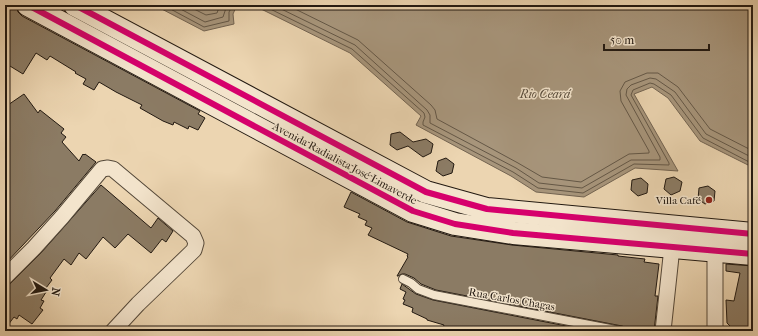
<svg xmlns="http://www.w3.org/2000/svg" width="758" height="336" font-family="'IM FELL French Canon',serif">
  <rect width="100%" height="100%" fill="#ecd5b1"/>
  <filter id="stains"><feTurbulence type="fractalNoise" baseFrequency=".005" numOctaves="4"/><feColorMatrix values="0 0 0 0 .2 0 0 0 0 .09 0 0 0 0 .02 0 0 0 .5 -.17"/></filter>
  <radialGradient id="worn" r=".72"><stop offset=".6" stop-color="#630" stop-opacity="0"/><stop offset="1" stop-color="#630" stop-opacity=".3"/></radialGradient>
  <g fill="#a7957b" stroke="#726351">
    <path d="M154 5H237L233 14 234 24 204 31Z"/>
    <path d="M253 5H753V169L748 165 700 141 668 98 652 87 634 94 678 171 635 168 584 197 536 192 511 176 416 125 421 116 350 53Z"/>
  </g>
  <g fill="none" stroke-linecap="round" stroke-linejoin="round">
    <g stroke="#645746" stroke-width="1">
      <path d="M163 5 204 27 229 21V12L233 5"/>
      <path d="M173 5 205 22 223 17 227 5"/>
      <path d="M186 5 206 15 217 13 220 5"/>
      <path d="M262 5 352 49 424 113 425 117 423 122V125L513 172 538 188 583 193 634 164 669 165V163L631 95 633 90 650 83 654 84 671 95 703 138 753 164"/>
      <path d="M273 5 355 45 427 110 430 115V123L516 168 539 183 582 188 631 160H660V157L626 95 627 89 631 85 650 78 656 79 675 92 706 134 753 158"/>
      <path d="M287 5 358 40 431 105 435 110 437 119 518 163 542 177 581 182 629 154 649 153V151L621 101 620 91 625 82 647 73H658L678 87 710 129 753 151"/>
    </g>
  </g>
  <g fill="#8b7b64" stroke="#221911">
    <path d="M9 5 16 6 18 12 22 16 200 111 198 114 205 118 198 130 189 126 188 129 174 122 173 125 163 121 140 108 142 105 116 92 99 82 94 90 83 84 86 79 75 73 76 72 50 56 47 60 36 53 23 74 5 63V9Z"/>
    <path d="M24 94 38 113 40 110 64 129 61 133 66 137 62 142 79 161 83 154 84 155 85 154 96 162 55 211 5 264V107Z"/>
    <path d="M400 132 413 142 426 139 433 144 431 153 423 157 408 146 397 150 390 145 391 134Z"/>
    <path d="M446 158 454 164 452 173 443 176 436 171 438 161Z"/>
    <path d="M674 177 682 182 680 191 671 195 664 189 666 179Z"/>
    <path d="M641 178 648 184 647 193 638 196 631 190 632 180Z"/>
    <path d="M101 185 151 228 158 218 173 231 166 242 162 239 151 253 128 234 115 248 103 237 86 259 79 253 71 265 64 259 50 278 52 280 46 288 48 289 41 300 44 301 40 308 43 310 32 324 19 315 17 319 14 317 5 329V286L11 283 40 254Z"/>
    <path d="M708 186 715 191 714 201 705 204 698 199 699 188Z"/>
    <path d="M351 192 407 222 451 236 512 245 618 255V256L645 259 644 262 659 264 655 296H658L654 331H626L625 327 622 326 436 290 421 284 414 278 405 274H402L398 276H397L408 257 407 256 408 254 368 235 372 228 365 225 367 221 358 217 360 214 344 207Z"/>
    <path d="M726 264 753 266V329L731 327 727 323 726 300 734 301 740 273 726 271Z"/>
    <path d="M402 284 416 294 433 300 592 331H442L444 325 427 320V319L412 312 413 308 403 304 405 300 403 299 406 292 400 289Z"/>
  </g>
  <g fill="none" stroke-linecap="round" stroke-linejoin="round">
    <g stroke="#544839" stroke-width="10">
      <path id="service" d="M403 279 411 283 418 289 434 295 621 331"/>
    </g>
    <g stroke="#544839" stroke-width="17">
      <g id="minor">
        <path d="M5 277 34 248 62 217 102 169 108 168 113 169 193 236 196 243 194 250 138 304 113 331"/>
        <path d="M663 331 673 238"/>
        <path d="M715 331V251"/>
      </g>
    </g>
    <g stroke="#221911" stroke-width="24">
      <g id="secondary">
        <path d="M28 5 413 211 455 224 513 233 753 254"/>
        <path d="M75 5 426 192 487 209 753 234"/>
      </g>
    </g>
    <use href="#service" stroke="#f3e4cc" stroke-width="8"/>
    <use href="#minor" stroke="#f3e4cc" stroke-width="15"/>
    <use href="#secondary" stroke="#f3e4cc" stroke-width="22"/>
    <g stroke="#f3e4cc" stroke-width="8">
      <g id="cycleway">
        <path d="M28 5 413 211 455 224 513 233 753 254"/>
        <path d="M75 5 426 192 487 209 753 234"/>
      </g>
    </g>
    <use href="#cycleway" stroke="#d6006c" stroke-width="6"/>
  </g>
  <circle fill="#8f2418" stroke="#f3e4cc" stroke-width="1.5" cx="709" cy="200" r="4"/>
  <g text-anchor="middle" stroke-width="3" stroke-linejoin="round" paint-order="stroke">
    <g font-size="11" fill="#221911" stroke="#f3e4cc">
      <text transform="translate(345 163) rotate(28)" y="4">Avenida Radialista José Limaverde</text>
      <text transform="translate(512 299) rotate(10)" y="4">Rua Carlos Chagas</text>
    </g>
    <g font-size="11" fill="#221911" stroke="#f3e4cc" text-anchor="end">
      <text x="701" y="204">Villa Café</text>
    </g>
    <g font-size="12" font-style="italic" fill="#574b3b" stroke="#f3e4cc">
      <text x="545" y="98">Rio Ceará</text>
    </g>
  </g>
  <rect width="758" height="336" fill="none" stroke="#ecd5b1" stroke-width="20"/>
  <rect x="6" y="6" width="746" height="324" fill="none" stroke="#221911" stroke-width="2"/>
  <rect x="10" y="10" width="738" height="316" fill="none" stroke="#221911"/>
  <g transform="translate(46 290) rotate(100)" stroke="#f3e4cc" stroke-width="3" paint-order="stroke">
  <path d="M0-3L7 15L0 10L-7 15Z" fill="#221911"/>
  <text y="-6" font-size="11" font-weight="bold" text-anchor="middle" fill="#221911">N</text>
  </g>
  <path d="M604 44v6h105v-6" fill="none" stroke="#221911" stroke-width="2"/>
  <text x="610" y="44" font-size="12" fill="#221911" stroke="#f3e4cc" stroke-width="3" paint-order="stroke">50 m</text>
  <rect width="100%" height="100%" filter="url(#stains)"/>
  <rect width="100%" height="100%" fill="url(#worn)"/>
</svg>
